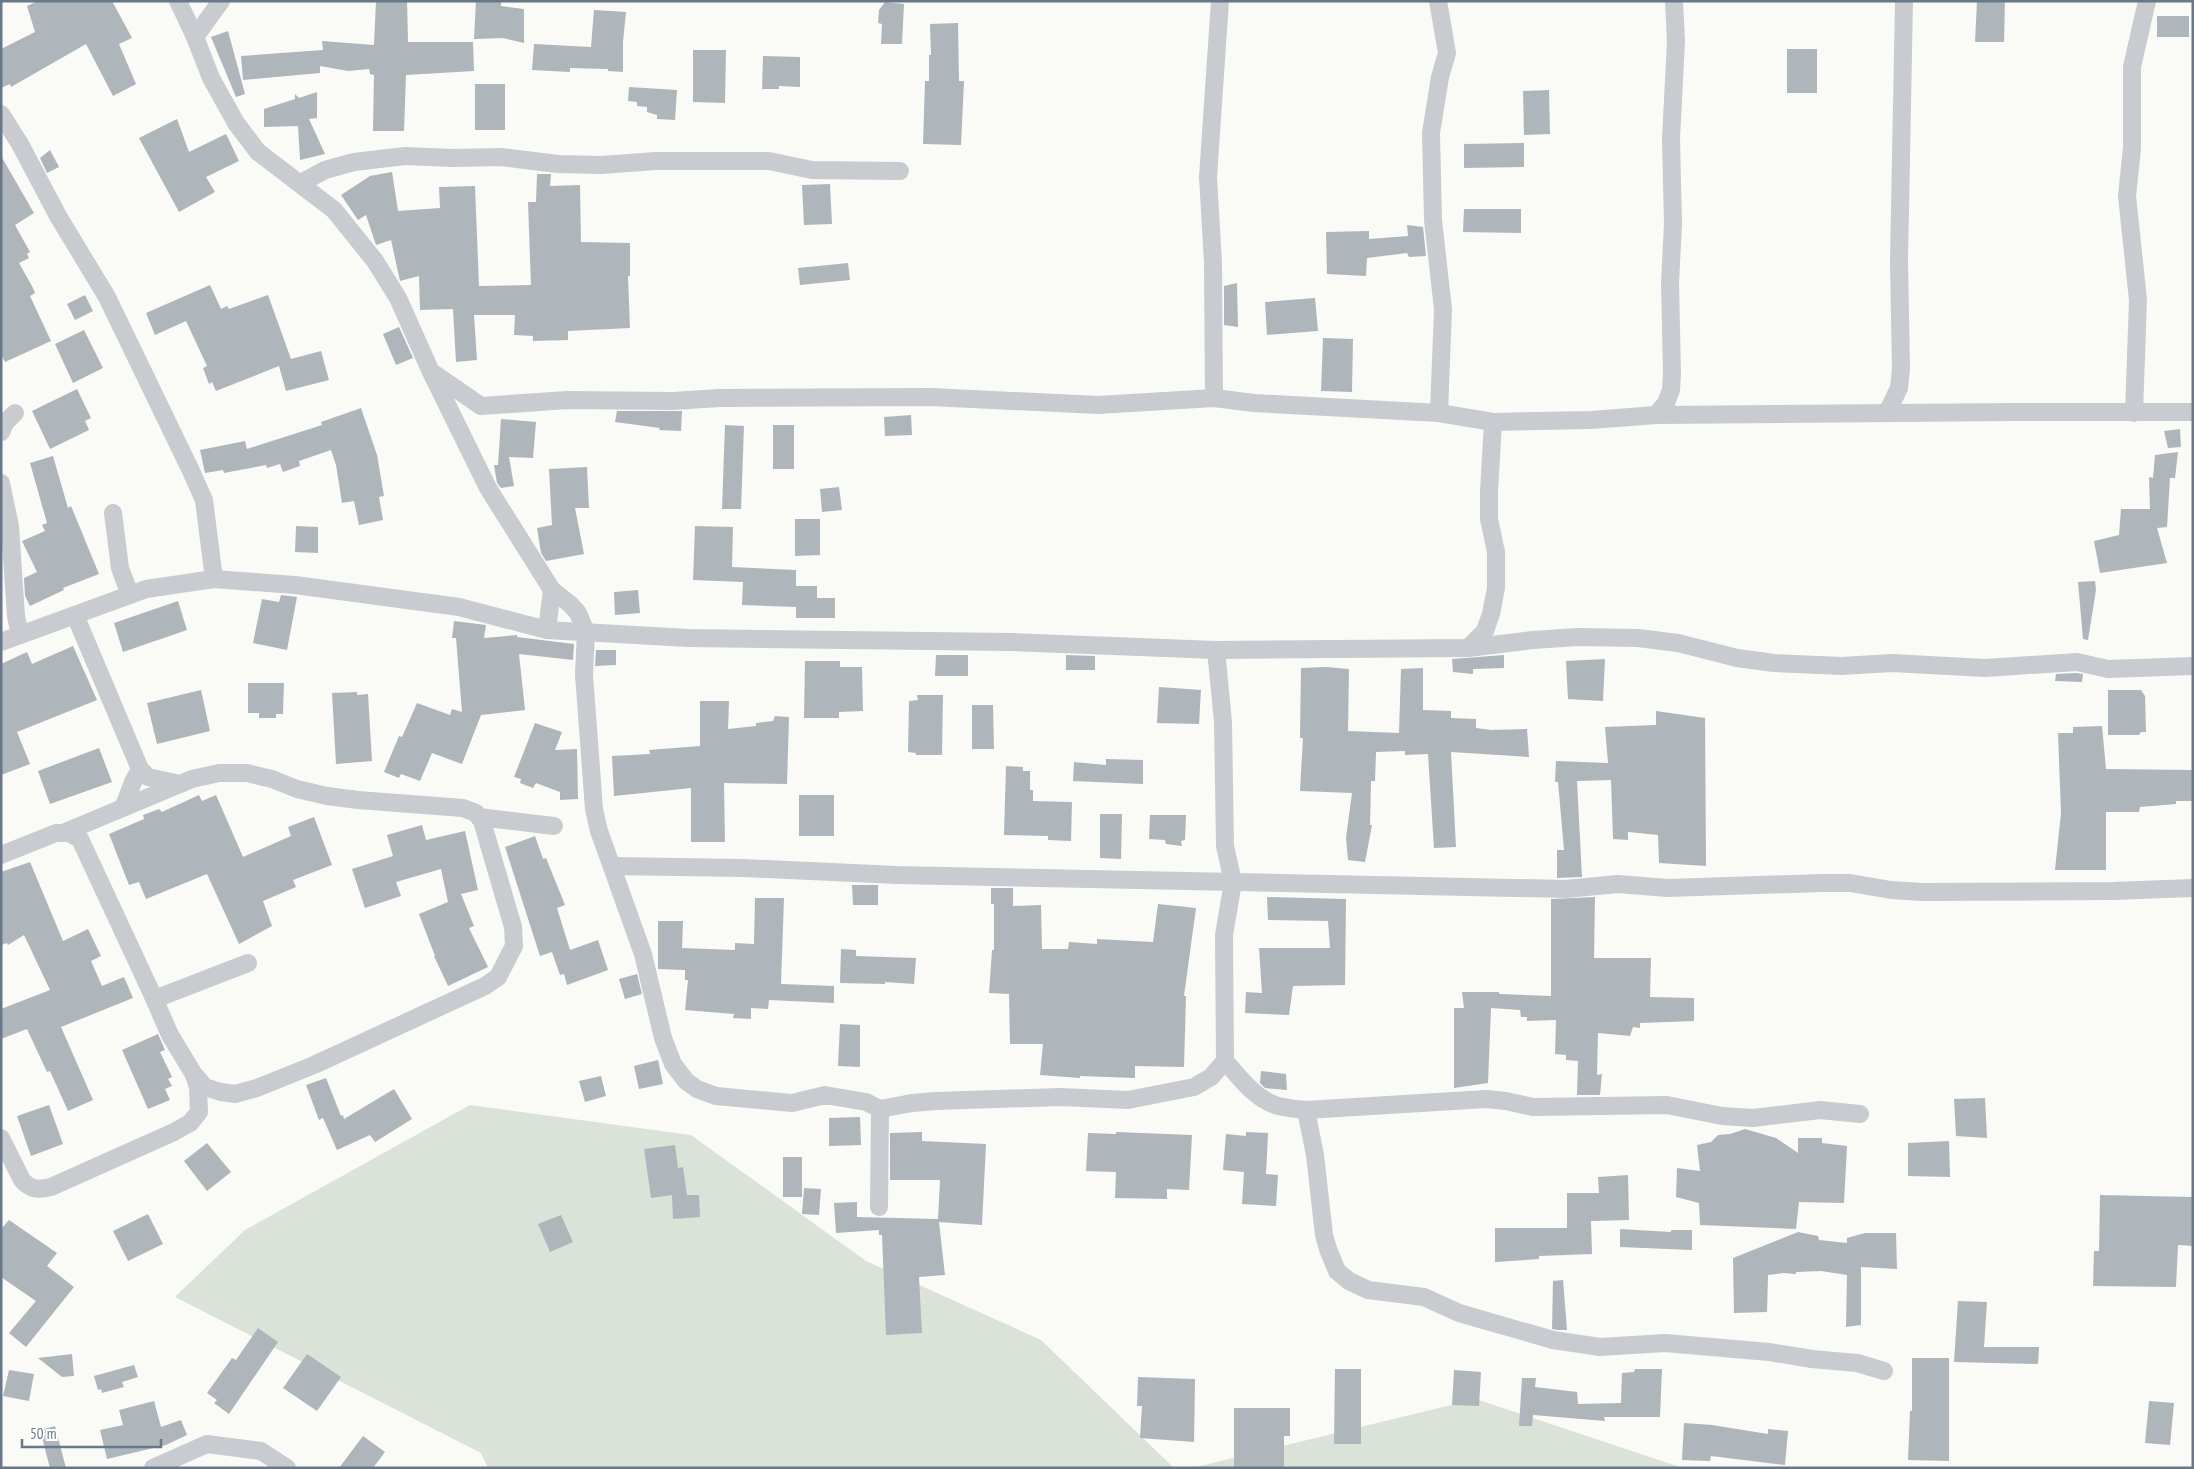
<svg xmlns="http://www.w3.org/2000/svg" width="2194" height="1469" font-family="'PT Sans Narrow',sans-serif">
  <rect width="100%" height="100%" fill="#fafaf7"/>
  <g fill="#dbe2d8">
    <path d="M470 1105 691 1135 866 1261 1041 1340 1174 1468H488L481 1453 175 1297 245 1230Z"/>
    <path d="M1476 1399 1683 1468H1192Z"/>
  </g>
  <g fill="#aeb6bc">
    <path d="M38 1H112L132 38 119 44 136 84 113 96 86 44 11 87 10 84 1 88V49L35 32 27 6Z"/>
    <path d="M376 1H407L408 42H473L474 71 406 75 404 131H373L374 75 370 74 369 69 348 71 320 66V73L243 80 241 56 323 50 322 41 374 45Z"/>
    <path d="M476 1H501V6L524 9V43L503 38 474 39Z"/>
    <path d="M1977 1H2005L2004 42H1975Z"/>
    <path d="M885 2 904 4 902 44H881L882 24 878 23 879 10Z"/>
    <path d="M594 10 626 12 623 42V72L608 71V69L570 68V72L532 70 534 44 591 47Z"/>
    <rect x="2157" y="16" width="32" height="21"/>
    <path d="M958 23 959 81H964L961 145 923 144 925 81H929V55H931L930 24Z"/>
    <path d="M228 31 245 94 236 97 211 37Z"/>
    <rect x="1787" y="49" width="30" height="44"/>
    <path d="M693 50H726L725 103 693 102Z"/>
    <path d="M763 56 800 57V87L779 86V89H762Z"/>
    <rect x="475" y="84" width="30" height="46"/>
    <path d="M629 87 677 90 675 120 657 119V115L647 112V107L637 106V102L628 101Z"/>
    <path d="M1549 90 1550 134 1524 135 1523 91Z"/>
    <path d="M317 92V118L309 119 325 154 300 160 298 126 264 127V109L295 99V94L299 98Z"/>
    <path d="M177 119 189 152 226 134 239 161 206 177 215 192 179 212 139 138Z"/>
    <path d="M1524 143V167L1464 168V144Z"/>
    <path d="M50 150 59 167 47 173 40 158Z"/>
    <path d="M1 156 34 213 15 225 30 252 27 254 29 258 19 263 33 288 35 293 30 296 51 341 5 362 1 354Z"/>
    <path d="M392 172 398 211 440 208 439 187 475 186 479 286 531 285 528 202H536L537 174H551L550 186 580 185 581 242 630 243V276H628L630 328 568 331V340L533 341V336L514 335 515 315H474L477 360 456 362 453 309 420 310 419 276 400 281 391 240 376 245 366 215 358 220 341 195 370 176Z"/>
    <path d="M830 184 832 224 804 225 802 185Z"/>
    <path d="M1464 209H1521V233L1463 232Z"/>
    <path d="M1407 225 1423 227 1426 256 1409 257 1407 253 1367 258 1366 276 1327 274 1326 232 1369 231V239L1408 236Z"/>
    <path d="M848 263 850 280 800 285 798 268Z"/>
    <path d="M1237 283 1238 327 1224 325V286Z"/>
    <path d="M210 285 221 309 227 306 229 309 268 295 291 359 321 351 329 380 286 391 279 366 216 391 212 382 209 384 203 368 207 366 186 321 155 335 146 313Z"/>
    <path d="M85 295 93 311 75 320 67 304Z"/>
    <path d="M1315 298 1318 331 1267 335 1265 302Z"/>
    <path d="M399 327 413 358 396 365 383 334Z"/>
    <path d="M84 330 103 368 73 383 55 344Z"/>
    <path d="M1323 338 1353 339 1352 392 1321 391Z"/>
    <path d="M77 389 91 418 85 421 89 430 50 449 32 411Z"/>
    <path d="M361 408 377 455 384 496 379 497 383 520 359 525 354 501 342 503 336 465 331 450 299 461 300 466 283 472 280 464 267 468 266 465 224 473 223 470 205 473 200 450 245 441 247 449 322 425 321 422Z"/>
    <path d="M617 411H682L681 431 659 430 660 428 615 422Z"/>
    <path d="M911 415 912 435 885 436 884 417Z"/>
    <path d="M501 419 536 422 533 458 509 457 514 486 501 488 497 483 494 465H498Z"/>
    <path d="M725 425 744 426 741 509H722Z"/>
    <rect x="773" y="425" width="21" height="44"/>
    <path d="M2180 429 2181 447 2168 448 2164 431Z"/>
    <path d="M2178 452 2175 478H2170L2167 527 2157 528 2167 563 2100 573 2094 541 2119 535 2121 509H2150L2149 477 2153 478 2155 455Z"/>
    <path d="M53 456 68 508 71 506 99 574 63 588 64 590 30 606 25 596 24 578 37 572 22 541 45 531 42 525 47 523 30 463Z"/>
    <path d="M587 467 589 508H575L584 554 546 561 541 553 537 528 552 525 549 469Z"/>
    <path d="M839 487 842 510 822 512 820 489Z"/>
    <path d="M795 519H820V555L795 556Z"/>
    <path d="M296 526 318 527V553L295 552Z"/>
    <path d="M695 526 733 527 732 567 796 570V586H817V598H835V618H796V607L742 605 743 582 693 580Z"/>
    <path d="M2095 581 2096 590 2088 640 2083 639 2078 582Z"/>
    <path d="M638 590 640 613 615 615 614 592Z"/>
    <path d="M281 595 297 597 287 650 253 643 262 599 279 602Z"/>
    <path d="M178 601 187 630 123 652 114 623Z"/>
    <path d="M454 621 486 625 484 638 517 635V637L574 644 573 660 519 654 525 710 481 715 462 764 432 753 420 781 401 774 399 778 384 772 399 736 402 737 417 703 450 715 452 709 462 712 456 638H452Z"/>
    <path d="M73 646 97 700 17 732 30 764 1 775V664L27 652 32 664Z"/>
    <path d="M596 650H616V665L595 666Z"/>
    <path d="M936 655H968V676H935Z"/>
    <path d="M1066 655 1095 656V670H1066Z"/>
    <path d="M1504 655V668L1473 669V674L1453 672 1452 659Z"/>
    <path d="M1605 659 1603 701 1568 699 1566 661Z"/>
    <path d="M805 661H840V667H862L863 711 839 712V718H804Z"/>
    <path d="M1326 667 1349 669 1348 731 1399 733 1401 669 1423 668V710L1451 711V718L1476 719V728L1491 730 1527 729 1529 757 1451 752 1456 847 1434 848 1428 754 1405 755V751L1376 752 1375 781H1371L1370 825H1372L1365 862 1348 860 1346 838 1352 793 1300 791 1303 738H1300L1301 668Z"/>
    <path d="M2076 673 2083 674 2082 682 2055 681 2056 674Z"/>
    <path d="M248 683H284L283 714H276V718H259V713H248Z"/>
    <path d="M1159 687 1201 690 1199 724 1157 723Z"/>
    <path d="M201 690 210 731 157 744 147 703Z"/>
    <path d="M2108 690H2141L2145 696 2146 732H2141L2139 735H2108Z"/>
    <path d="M357 692V695L368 694 372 761 336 764 332 693Z"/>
    <path d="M917 695H943L942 755H916V753L908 752 909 701 918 700Z"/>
    <path d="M700 701H729L728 729 756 726V723L773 721 775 716 789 717 787 784 724 783 725 842H691V788L614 796 612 756 650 754 649 750 700 746Z"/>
    <path d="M972 705H993L994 749H972Z"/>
    <path d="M1656 711 1705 718 1706 866 1659 863 1658 835 1628 832V840L1613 839 1611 780 1577 781 1582 877 1557 878V850H1564L1558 782H1555L1556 761 1608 763 1605 727 1656 725Z"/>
    <path d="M535 723 562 732 555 750 577 749 578 799 560 800V792L536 783 533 788 520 783 521 779 514 777Z"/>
    <path d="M2102 726 2106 769 2193 770V801H2176V804L2140 807 2139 812H2106V870H2055L2061 813 2058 733H2073V727Z"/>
    <path d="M99 748 112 782 50 804 38 771Z"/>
    <path d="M1106 759 1143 760V784L1073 781 1074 762 1106 765Z"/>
    <path d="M1006 766 1023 767V771H1030V790H1033V801L1072 802 1071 841 1048 840V836L1004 835Z"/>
    <path d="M199 795 202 801 216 795 243 857 291 836 288 827 314 817 332 865 293 880 296 887 263 901 272 926 239 944 207 874 146 899 139 882 129 885 109 834 144 819 143 815 159 809 162 812Z"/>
    <rect x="799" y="795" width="35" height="41"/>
    <path d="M1100 814H1122L1121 859 1100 858Z"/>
    <path d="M1150 815H1186L1185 840 1181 841 1182 846 1166 844 1165 840 1149 839Z"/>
    <path d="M422 825 426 840 465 831 478 890 461 894 474 926 469 928 488 967 448 986 434 956H435L419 914 448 902 441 869 396 882 401 896 365 908 352 869 393 856 387 835Z"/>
    <path d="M535 836 543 859 546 858 565 905 557 908 570 950 598 940 608 970 567 985 564 974 560 975 552 952 540 956 505 847Z"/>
    <path d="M30 862 63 941 88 929 101 956 91 961 102 986 124 977 133 998 61 1027 93 1100 68 1111 50 1071 47 1072 27 1029 1 1039V1009L50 990 24 935 8 945 7 943 1 945V872Z"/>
    <path d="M852 885H878V905H853Z"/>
    <path d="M991 888H1013V906L1041 905 1042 949H1068L1069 942 1097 944V939L1153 942 1158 904 1196 908 1184 996H1186L1184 1067 1135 1066V1078L1080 1076V1078L1040 1075 1043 1044H1010L1009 994 989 993 992 950H994V904H991Z"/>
    <path d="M1267 897 1346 899 1345 985 1293 986 1289 1015 1245 1013 1246 992 1262 993 1259 948H1330L1328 921 1268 920Z"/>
    <path d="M1595 897 1594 958H1651L1650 997 1694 998V1021L1640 1023V1028L1633 1027 1630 1036 1598 1033 1597 1075 1602 1074 1600 1095H1577L1578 1061 1566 1060V1055L1555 1054 1556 1020 1527 1021V1017H1521L1520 1010 1491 1008 1488 1083 1454 1088V1008H1464L1462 992H1499V994L1551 996V899Z"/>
    <path d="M755 898H784L781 984 834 986V1003L769 1000 768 1009 751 1008V1019L733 1018 734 1014 685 1010 688 980H685V970L658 969V921H683L682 948 735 950V943L754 944Z"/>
    <path d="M841 949 856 950V956L916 958 914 984 885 982V984L840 983Z"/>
    <path d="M637 974 642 994 625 999 619 979Z"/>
    <path d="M840 1024 860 1025V1067L838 1066Z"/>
    <path d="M158 1034 165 1050 160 1052 172 1077 168 1079 172 1086 165 1089 170 1100 148 1109 122 1050Z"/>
    <path d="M658 1060 663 1084 639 1089 634 1066Z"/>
    <path d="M1261 1071 1286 1074 1287 1090 1265 1088 1260 1083Z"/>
    <path d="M601 1076 606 1096 585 1102 579 1081Z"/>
    <path d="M326 1078 341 1116 343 1115 344 1119 394 1089 412 1119 375 1142 370 1135 337 1150 323 1118 319 1120 306 1085Z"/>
    <path d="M1985 1098 1987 1138 1956 1136 1954 1099Z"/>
    <path d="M49 1105 63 1144 31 1156 17 1116Z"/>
    <path d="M860 1117 861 1145 829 1146V1118Z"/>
    <path d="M1745 1129 1776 1138 1798 1153V1138H1822V1143L1847 1146 1844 1203 1799 1202 1796 1229 1700 1225 1699 1203 1676 1197 1677 1168 1700 1171 1697 1145 1711 1142 1718 1135 1730 1134Z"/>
    <path d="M922 1132V1141L986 1144 982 1225 939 1222 945 1275 919 1277 922 1333 886 1335 882 1235H879V1230L836 1233 834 1203 857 1202V1217L938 1219 940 1180H890V1133Z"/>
    <path d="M1116 1132 1192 1135 1189 1190 1167 1189V1199L1115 1198 1116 1172 1086 1171 1088 1133 1116 1134Z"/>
    <path d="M1246 1132 1268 1133 1266 1174 1278 1175 1276 1206 1242 1204 1244 1172 1223 1170 1226 1134 1246 1136Z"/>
    <path d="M1949 1141 1950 1177 1908 1176V1143Z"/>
    <path d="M207 1143 231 1172 207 1191 184 1161Z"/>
    <path d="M675 1145 678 1168 683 1167 687 1195H699L700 1217 673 1219 672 1195 651 1198 644 1149Z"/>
    <rect x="783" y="1157" width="19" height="40"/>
    <path d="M1628 1175 1629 1220 1591 1221 1592 1254 1539 1256V1259L1495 1262V1228H1567V1193H1599L1598 1177Z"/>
    <path d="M804 1188 821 1189 819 1215 802 1214Z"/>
    <path d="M2100 1195 2193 1197V1246L2178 1245 2176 1287 2093 1286 2094 1251H2099Z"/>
    <path d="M148 1214 163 1244 128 1261 113 1231Z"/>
    <path d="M561 1215 573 1242 550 1252 538 1224Z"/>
    <path d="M9 1220 57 1253 47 1266 74 1287 26 1347 9 1333 36 1301 1 1277V1229Z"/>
    <path d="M1620 1229 1671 1232V1230H1692V1250L1620 1247Z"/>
    <path d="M1798 1232 1818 1236 1819 1240 1847 1243V1238L1865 1233H1896L1897 1269 1861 1267V1325L1846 1327 1847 1275 1821 1271 1796 1272V1274L1783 1273 1768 1275 1767 1312 1734 1313 1733 1258Z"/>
    <path d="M1563 1280 1567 1330H1558L1552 1329 1553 1281Z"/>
    <path d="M1958 1301 1987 1302 1984 1347H2039L2038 1364 1954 1362Z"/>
    <path d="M258 1328 278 1342 229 1414 214 1403 217 1400 207 1393 232 1358 236 1360Z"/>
    <path d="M72 1354 74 1376 62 1377 38 1358Z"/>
    <path d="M307 1354 341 1377 317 1411 283 1388Z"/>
    <path d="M1912 1358H1949V1461L1908 1460 1910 1411H1912Z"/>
    <path d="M134 1365 138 1377 122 1382 124 1387 102 1393 101 1389 98 1390 94 1376Z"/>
    <path d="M1335 1369H1361V1444H1334Z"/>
    <path d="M1635 1369H1662L1660 1417H1604L1605 1421 1533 1415 1532 1426H1519L1522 1378H1536L1535 1387 1577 1392 1578 1404 1621 1403 1622 1373 1634 1372Z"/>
    <path d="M9 1370 34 1374 29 1401 3 1396Z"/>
    <path d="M1454 1370 1481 1372 1479 1406 1452 1405Z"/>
    <path d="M1138 1377 1195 1379 1194 1442 1140 1438 1142 1406H1137Z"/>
    <path d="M154 1401 161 1427 181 1420 187 1435 166 1445 107 1459 100 1430 123 1425 119 1410Z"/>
    <path d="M2149 1401 2174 1403 2170 1445 2145 1443Z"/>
    <path d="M1234 1408H1290V1436H1284V1468H1234Z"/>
    <path d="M1684 1423 1712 1425 1768 1434V1429L1788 1431 1785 1465 1711 1456 1710 1461 1682 1460Z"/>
    <path d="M55 1426 66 1468H50L40 1430Z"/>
    <path d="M363 1436 385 1452 373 1468H339Z"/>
  </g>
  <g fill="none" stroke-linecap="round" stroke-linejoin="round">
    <g stroke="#c8cbcf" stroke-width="18">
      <path d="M178 1 195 37 211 78 236 123 258 152 334 210 375 261 398 298 431 372 488 488 552 590 570 604 578 613 586 632 584 675 594 809 599 831 643 954 663 1038 673 1064 686 1081 697 1089 716 1096 792 1103 825 1095 866 1102 880 1109 912 1103 936 1101 1060 1097 1128 1100 1194 1087 1211 1077 1225 1061 1224 935 1233 882 1225 846 1223 722 1216 650"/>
      <path d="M1438 1 1447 53 1440 77 1431 133 1433 220 1443 309 1439 413"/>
      <path d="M195 37 221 1"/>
      <path d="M1 114 20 144 58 216 107 297 191 471 204 500 214 579"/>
      <path d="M301 183 325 170 354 162 405 156 453 158 501 157 558 164 601 165 656 161H769L812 170 900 171"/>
      <path d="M433 373 481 406 567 400 673 401 719 398 930 397 1098 405 1214 398 1254 403 1439 413 1493 422 1591 420 1656 415 2016 412H2193"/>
      <path d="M1214 398 1213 263 1208 177 1220 1"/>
      <path d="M1887 413 1899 388 1901 369 1899 262 1904 1"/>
      <path d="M2134 413 2138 300 2127 196 2132 148V67L2147 1"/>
      <path d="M1656 415 1666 403 1671 390 1672 374 1670 283 1673 224 1671 139 1676 41 1674 1"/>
      <path d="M1 432 5 423 15 413"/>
      <path d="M1 483 10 526 16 616 20 635"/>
      <path d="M113 513 120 568 130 595"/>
      <path d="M75 615 140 769 148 777 180 784"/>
      <path d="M547 630 552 590"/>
      <path d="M1 642 146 589 214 579 295 585 459 607 547 630 688 638 1010 642 1216 650 1468 648 1533 640 1578 637 1638 638 1678 643 1737 658 1774 663 1841 666 1892 663 1985 668 2077 662 2108 669 2193 666"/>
      <path d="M1468 648 1485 631 1491 614 1496 588V552L1489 519V491L1493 422"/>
      <path d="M124 806 133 782 140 769"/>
      <path d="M479 817 554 826"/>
      <path d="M63 833 192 779 219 773H247L272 779 297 789 327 796 358 800 463 808 476 813 482 821 513 927 514 946 498 977 485 986 314 1065 257 1088 235 1094 221 1092 205 1087 193 1073 170 1035 153 996"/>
      <path d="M1 855 56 833H69L80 839 153 996 160 997 248 963"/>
      <path d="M612 866 744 868 896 875 1566 889 1618 884 1668 888 1822 883H1850L1891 890 1923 892 2113 891 2193 888"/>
      <path d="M1225 1061C1240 1078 1255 1099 1278 1106 1287 1108 1297 1109 1306 1110L1486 1099 1506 1101 1533 1107 1667 1105 1722 1116 1753 1118 1820 1110 1860 1114"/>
      <path d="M1306 1110 1315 1155 1324 1235 1328 1249 1337 1271 1349 1281 1368 1290 1424 1297 1459 1313 1553 1340 1600 1347 1665 1343 1769 1352 1812 1359 1857 1363 1884 1371"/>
      <path d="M1 1138 22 1180C31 1190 38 1190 51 1187L174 1132 190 1123 199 1112 198 1087 194 1075"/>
      <path d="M879 1207 880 1109"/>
      <path d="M153 1468 207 1444 261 1451 287 1468"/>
    </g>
  </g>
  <rect width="2194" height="1469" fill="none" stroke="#687889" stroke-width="5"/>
  <path d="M22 1439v8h139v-8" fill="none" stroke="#687889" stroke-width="2.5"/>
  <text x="30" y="1439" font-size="15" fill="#687889" stroke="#ffffff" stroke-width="4" paint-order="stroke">50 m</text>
</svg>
